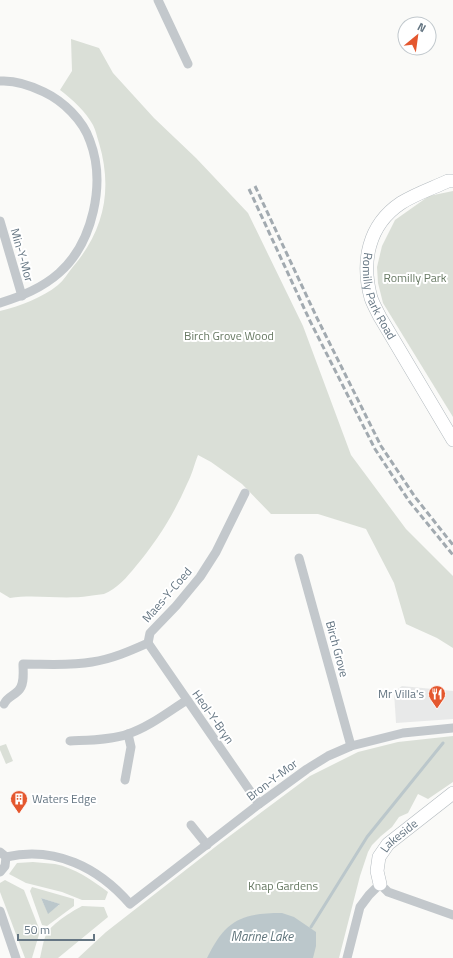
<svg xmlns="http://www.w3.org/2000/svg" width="453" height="958" font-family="'Titillium Web',sans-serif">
  <rect width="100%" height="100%" fill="#fafaf8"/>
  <path fill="#e8e9e9" d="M402 686 453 691V719L396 723 394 692Z"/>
  <g fill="#dadfd7" fill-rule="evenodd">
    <path d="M71 39 99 48 113 73 154 118 196 158 248 213 303 326 351 455 406 529 453 576V648L437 638 406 624 394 583 366 529 318 514H271L242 484 211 462 198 455C194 465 192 475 187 484 174 514 157 541 136 566 127 577 117 589 104 594 99 595 93 595 89 596 62 600 36 594 10 598L0 592V311C20 306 42 298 58 285 64 280 68 273 72 268 104 231 113 190 99 143 97 137 96 131 93 125 86 112 72 99 60 90L72 71Z"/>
    <path d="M453 191V417L383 303 378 283 377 267 382 246 395 220 429 196Z"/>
    <path d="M453 736V782L428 799 418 794 408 813 399 817 392 827 381 836 372 845 368 852 360 876 339 958H78L106 932 219 844 310 776 358 752 398 742Z"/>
    <path d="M6 744 13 761 6 764 0 750V746Z"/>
    <path d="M33 862C40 863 48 863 55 864 75 868 92 880 108 892L105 900H82L62 892 26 883 9 874 17 863Z"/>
    <path d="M5 880 24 890 40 931 32 958H25L0 892V883Z"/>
    <path d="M32 887 74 899V906L47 926 42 925 30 891ZM41 898 59 904V905L48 913Z"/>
    <path d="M82 906 104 907 108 917 58 958H40C42 950 43 940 47 933 53 923 71 912 82 906Z"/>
  </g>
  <g fill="#bbc7cb">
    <path d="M41 898 60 904 48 914Z"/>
    <path d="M282 913 294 917 316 932V946L313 958H207C225 921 240 913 282 913Z"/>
  </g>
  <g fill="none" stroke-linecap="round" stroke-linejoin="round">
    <path stroke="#bbc7cb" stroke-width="3" d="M311 927 367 837 443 743"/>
    <g stroke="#b3babf" stroke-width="14">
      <g id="secondary">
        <path id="s1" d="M453 181H448C433 188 415 194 401 203 368 225 361 262 371 298 373 304 377 311 380 317L453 440"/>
        <path id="s2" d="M380 884 377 871 379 857 388 844 453 793"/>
      </g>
    </g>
    <g stroke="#c3c8cc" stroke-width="9">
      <path d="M158 0 188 64"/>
      <path d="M0 81C15 80 30 85 44 92 63 101 83 120 90 141 106 183 93 243 59 273 42 288 22 296 0 303"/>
      <path d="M0 221 22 296"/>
      <path d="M299 558 351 746"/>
      <path d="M148 643 259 804"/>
      <path d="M4 704C7 697 13 696 18 691 25 685 23 672 23 664 46 664 70 666 92 662 112 659 130 651 148 643L150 633 176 606 200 577 216 552 245 493"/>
      <path d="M70 741C89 740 111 740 128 734 149 727 168 712 187 700"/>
      <path d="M125 780 131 747 128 734"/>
      <path d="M191 825 207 845"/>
      <path d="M0 852 6 857 5 866 0 872"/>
      <path d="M6 857C55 846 98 867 130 904L259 804 307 769 328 756 351 746 403 733 453 728"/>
      <path d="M0 911 16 958"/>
      <path d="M347 958 360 907 369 895 380 884 388 892 453 915"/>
    </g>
    <use href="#secondary" stroke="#fff" stroke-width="13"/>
    <g stroke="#a2aab0" stroke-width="3" stroke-dasharray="6 3" stroke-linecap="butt">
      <path d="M255 186 317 318 381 446 415 497 453 545"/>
      <path d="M249 189 310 321 375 449 409 501 453 555"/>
    </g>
  </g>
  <defs>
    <g id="restaurant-pin" transform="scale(0.9)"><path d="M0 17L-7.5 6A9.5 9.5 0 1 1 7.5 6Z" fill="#e4572e" stroke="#fff"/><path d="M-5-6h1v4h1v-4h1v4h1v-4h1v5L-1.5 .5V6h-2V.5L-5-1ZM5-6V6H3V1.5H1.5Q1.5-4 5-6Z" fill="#fff"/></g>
    <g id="building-pin" transform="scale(0.9)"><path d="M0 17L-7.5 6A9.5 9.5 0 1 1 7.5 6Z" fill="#e4572e" stroke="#fff"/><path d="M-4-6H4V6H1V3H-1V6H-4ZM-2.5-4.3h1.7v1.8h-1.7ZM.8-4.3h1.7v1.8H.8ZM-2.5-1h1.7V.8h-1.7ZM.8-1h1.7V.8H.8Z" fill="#fff"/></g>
  </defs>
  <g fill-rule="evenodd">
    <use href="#restaurant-pin" x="437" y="694"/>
    <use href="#building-pin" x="19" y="799"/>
  </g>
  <g text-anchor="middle" stroke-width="4" stroke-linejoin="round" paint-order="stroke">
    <g font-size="12" fill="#657683" stroke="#fff">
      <text transform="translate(22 255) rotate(74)" y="4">Min-Y-Mor</text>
      <text dy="4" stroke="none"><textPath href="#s1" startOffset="164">Romilly Park Road</textPath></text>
      <text transform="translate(167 595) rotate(-49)" y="4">Maes-Y-Coed</text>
      <text transform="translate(337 649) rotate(75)" y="4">Birch Grove</text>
      <text transform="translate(213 717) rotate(55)" y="4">Heol-Y-Bryn</text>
      <text transform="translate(272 780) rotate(-37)" y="4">Bron-Y-Mor</text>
      <text dy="4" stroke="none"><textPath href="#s2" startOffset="57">Lakeside</textPath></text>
    </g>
    <g font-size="12" fill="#687a64" stroke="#fff">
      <text x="415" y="282">Romilly Park</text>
      <text x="229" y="340">Birch Grove Wood</text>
      <text x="283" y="890">Knap Gardens</text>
    </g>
    <g font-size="12" fill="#657683" stroke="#fff" text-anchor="end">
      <text x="424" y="698">Mr Villa's</text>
      <text x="32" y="803" text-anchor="start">Waters Edge</text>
    </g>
    <g font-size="13" font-style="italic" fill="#60757c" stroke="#fff">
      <text x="262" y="941">Marine Lake</text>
    </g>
  </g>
  <g transform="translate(417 36) rotate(29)"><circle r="19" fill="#ffffff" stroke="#c1c8cd"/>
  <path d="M0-3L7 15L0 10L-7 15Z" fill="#e4572e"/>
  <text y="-6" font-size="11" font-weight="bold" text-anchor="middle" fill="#657683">N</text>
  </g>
  <path d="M18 934v6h76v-6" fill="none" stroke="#657683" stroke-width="2"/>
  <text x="24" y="934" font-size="12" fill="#657683" stroke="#ffffff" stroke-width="3" paint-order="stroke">50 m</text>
</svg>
